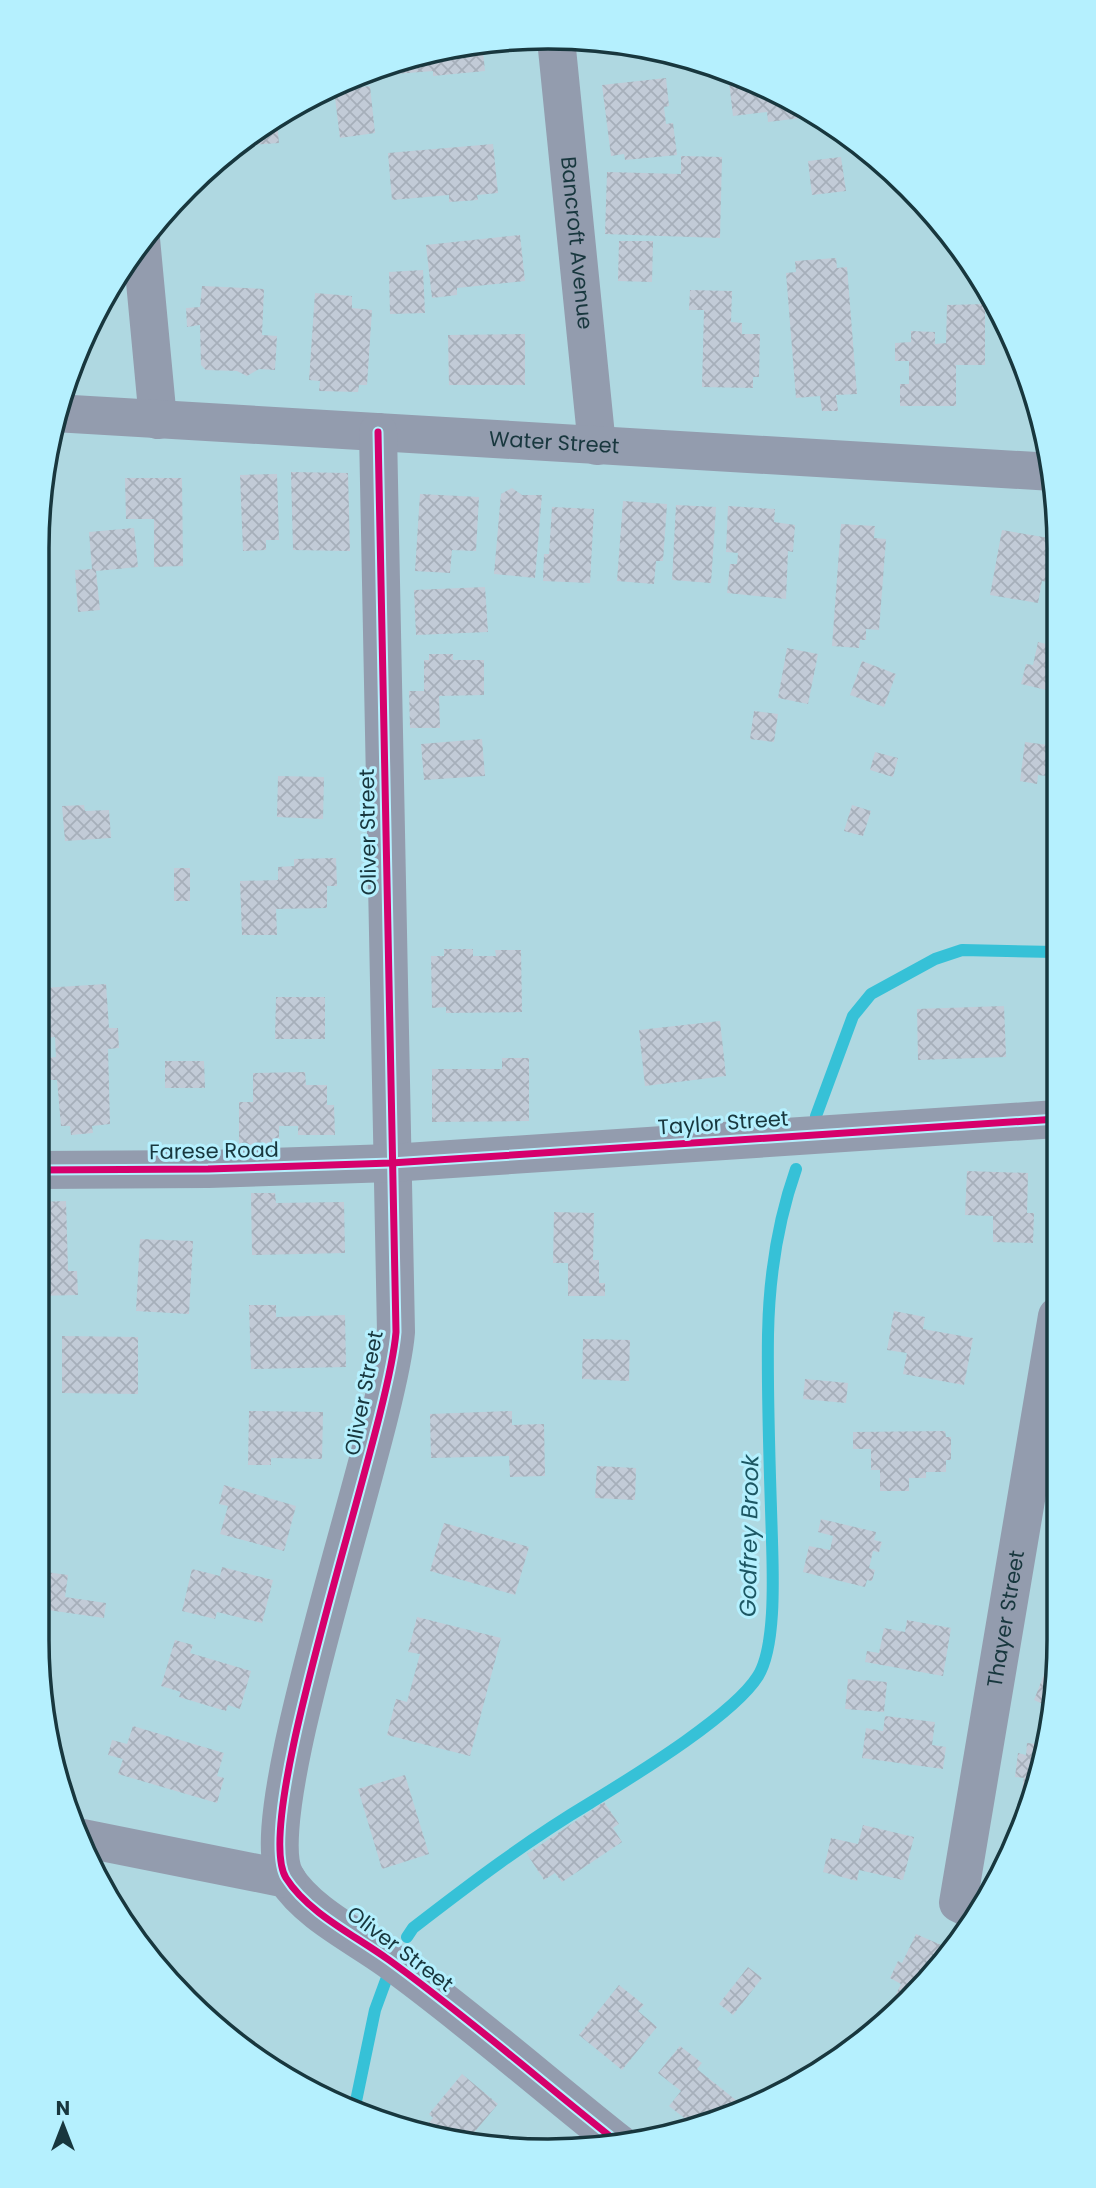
<svg xmlns="http://www.w3.org/2000/svg" width="1096" height="2188" font-family="Poppins,sans-serif">
  <defs>
    <pattern id="building-cross-hatch" width="8" height="8" patternUnits="userSpaceOnUse" patternTransform="scale(1.75)"><rect width="8" height="8" fill="#c2cbd7"/><path d="M0 0l8 8M0 8l8-8" fill="none" stroke="#a6afba"/></pattern>
  </defs>
  <rect width="100%" height="100%" fill="#afd8e1"/>
  <g fill="none" stroke-linecap="round" stroke-linejoin="round">
    <g stroke="#36c1d7" stroke-width="12">
      <path d="M816 1116 853 1016 871 994 935 959 962 950 1056 952"/>
      <path d="M407 1937 413 1928C470 1884 528 1840 590 1803 632 1777 733 1716 758 1676 776 1647 773 1576 772 1541 770 1473 767 1404 768 1335 769 1278 777 1223 796 1169"/>
      <path d="M355 2106 375 2010 386 1980"/>
    </g>
  </g>
  <g fill="url(#building-cross-hatch)">
    <path d="M482 41 485 71 433 76V71L395 74 394 62Z"/>
    <path d="M728 73 774 89 799 106 801 118 768 122 767 112 733 116Z"/>
    <path d="M666 78 669 106 664 107 666 124 673 123 677 155 625 160 624 154 611 156 602 85Z"/>
    <path d="M370 86 375 133 340 138 334 90Z"/>
    <path d="M285 111 286 122H277L279 143 235 146Z"/>
    <path d="M493 144 498 193 477 195 478 200 449 202V195L392 200 388 153Z"/>
    <path d="M681 156 722 157 720 238 605 234 607 172 681 174Z"/>
    <path d="M841 157 846 191 812 195 808 161Z"/>
    <path d="M520 235 525 281 457 288V295L432 298 426 245Z"/>
    <path d="M619 241H653L652 282 618 281Z"/>
    <path d="M836 258 837 268 847 267 857 394 836 395 838 411H822L820 396 796 398 786 273 796 272 795 261Z"/>
    <path d="M423 270 425 313 390 314 389 272Z"/>
    <path d="M202 286 264 289 262 335 277 336 275 370 259 369 247 376 237 371 206 370 201 365 200 325 187 327 186 308 200 307Z"/>
    <path d="M690 290 732 291 731 322 742 323V334H760L759 377H753V388L702 387 704 310H689Z"/>
    <path d="M315 293 352 296V308L372 310 367 385H359L358 392 319 391 320 381 309 380Z"/>
    <path d="M985 304V365H956V406H900V384H909V361H895V343L911 342V331L935 332V344L946 343 947 305Z"/>
    <path d="M94 315V338H83L89 322Z"/>
    <path d="M525 334V385H449L448 335Z"/>
    <path d="M291 472 348 473 350 551 293 550Z"/>
    <path d="M277 474 279 540H266V550L243 551 240 475Z"/>
    <path d="M125 478H182L183 566 154 567V519H126Z"/>
    <path d="M512 488 522 495H542L535 578 494 574 501 494Z"/>
    <path d="M420 494 479 497 476 551 452 550 450 573 415 571Z"/>
    <path d="M623 501 667 504 663 561H656L654 584 617 581Z"/>
    <path d="M676 505 716 507 711 583 672 580Z"/>
    <path d="M728 506 775 509 774 522 795 525 793 552 788 551 786 599 727 593 730 564H737L738 553 726 552Z"/>
    <path d="M552 507 594 509 590 583 543 581 544 554H549Z"/>
    <path d="M43 518 49 621 38 622V519Z"/>
    <path d="M841 524 875 526 874 538 886 539 879 630 866 629V640H860L859 648 832 646Z"/>
    <path d="M134 528 138 567 96 571 100 610 78 612 75 570 92 569 89 532Z"/>
    <path d="M1002 530 1055 539V602L1050 601 1053 583 1042 581 1038 603 990 595Z"/>
    <path d="M485 587 488 632 416 635 414 590Z"/>
    <path d="M1038 642 1055 646V692L1021 684 1026 664 1033 665Z"/>
    <path d="M787 648 818 654 808 704 778 698Z"/>
    <path d="M429 654H453V660H484V695L439 696 440 728H410L409 691H424V660H429Z"/>
    <path d="M862 661 896 674 884 707 850 695Z"/>
    <path d="M754 711 778 714 774 742 750 739Z"/>
    <path d="M482 739 485 776 424 780 421 744Z"/>
    <path d="M1025 742 1056 746V777L1038 775 1037 784 1020 781Z"/>
    <path d="M875 752 898 758 893 777 870 770Z"/>
    <path d="M278 776 324 777 323 819 277 817Z"/>
    <path d="M84 805 85 811 109 810 111 838 65 841 62 806Z"/>
    <path d="M852 805 871 811 863 836 844 831Z"/>
    <path d="M336 858 337 886H327V908L276 909 277 935H242L240 881 278 880V867L294 866V859Z"/>
    <rect x="174" y="868" width="16" height="33"/>
    <path d="M444 949H473V956H496L495 950H521L522 1012 446 1013V1007L432 1008 431 956H444Z"/>
    <path d="M43 982V988L106 984 109 1028H118L119 1048 108 1049 110 1124 92 1126 93 1133 71 1135 70 1126H61L57 1080H49L47 1058 56 1057 55 1037 43 1038 41 1014H37V983Z"/>
    <path d="M276 997H325V1039H275Z"/>
    <path d="M1004 1006 1006 1057 918 1060 917 1009Z"/>
    <path d="M720 1021 726 1076 645 1086 639 1030Z"/>
    <path d="M502 1058H529V1121L432 1122V1069H502Z"/>
    <path d="M165 1061H204L205 1088H165Z"/>
    <path d="M305 1072 306 1085H327V1105H334L335 1135H298V1126H279V1144L239 1145V1102H253V1073Z"/>
    <path d="M967 1171 1028 1173 1027 1213H1034L1033 1243 993 1242V1216L965 1215Z"/>
    <path d="M251 1193H275L276 1203 344 1202 345 1253 252 1255Z"/>
    <path d="M66 1201 68 1271H77L78 1295 37 1296V1202Z"/>
    <path d="M554 1212 594 1213 593 1260H599V1283H605V1296H568V1263H553Z"/>
    <path d="M140 1239 193 1241 189 1314 136 1311Z"/>
    <path d="M249 1305H276V1317L345 1315 346 1367 251 1369Z"/>
    <path d="M894 1311 925 1317 923 1329 973 1338 964 1385 903 1374 907 1353 887 1350Z"/>
    <path d="M62 1336 138 1337V1394L62 1393Z"/>
    <path d="M583 1339 630 1340 629 1381 582 1379Z"/>
    <path d="M805 1379 848 1383 846 1403 803 1399Z"/>
    <path d="M249 1411 323 1412 322 1459 271 1458V1465H248Z"/>
    <path d="M512 1411V1425L544 1424 545 1476 510 1477 509 1456 431 1458 430 1414Z"/>
    <path d="M945 1431 946 1437H951V1460H946V1472H926V1478H909V1491H880V1470H871V1449H853V1432Z"/>
    <path d="M597 1466 636 1468 635 1500 595 1498Z"/>
    <path d="M224 1485 296 1506 284 1551 220 1534 228 1506 219 1504Z"/>
    <path d="M821 1519 876 1532 874 1540 882 1542 879 1552 873 1551 869 1568 875 1570 872 1581 867 1580 865 1587 803 1572 809 1546 830 1550 833 1536 818 1532Z"/>
    <path d="M444 1523 529 1547 515 1595 430 1571Z"/>
    <path d="M222 1567 273 1580 262 1623 217 1612 215 1619 182 1611 192 1569 220 1576Z"/>
    <path d="M46 1572 68 1575 65 1597 106 1603 104 1618 41 1609Z"/>
    <path d="M1055 1580 1058 1581V1636L1046 1634Z"/>
    <path d="M417 1617 501 1638 470 1756 387 1735 396 1699 407 1702 420 1654 408 1652Z"/>
    <path d="M907 1620 951 1628 943 1676 865 1662 867 1651 879 1653 884 1628 905 1632Z"/>
    <path d="M175 1640 193 1645 190 1653 251 1671 240 1709 228 1705 226 1711 179 1697 181 1692 161 1686Z"/>
    <path d="M1048 1664 1058 1668 1052 1708 1034 1700Z"/>
    <path d="M848 1679 887 1682 884 1712 845 1709Z"/>
    <path d="M885 1716 935 1722 932 1745 946 1747 943 1769 862 1758 866 1728 883 1731Z"/>
    <path d="M133 1726 224 1753 217 1776 224 1778 217 1803 118 1774 123 1759 108 1755 112 1740 127 1744Z"/>
    <path d="M1027 1743 1046 1745 1035 1790 1022 1789 1024 1778 1015 1777 1018 1753 1026 1755Z"/>
    <path d="M405 1775 429 1854 382 1869 358 1789Z"/>
    <path d="M604 1802 619 1824 613 1828 622 1842 562 1882 555 1873 544 1880 527 1854Z"/>
    <path d="M1022 1822 1007 1866 1002 1872 995 1867Z"/>
    <path d="M863 1825 914 1837 903 1880 859 1870 857 1881 823 1872 831 1838 858 1844Z"/>
    <path d="M916 1934 948 1948 910 2001 891 2015 887 2013 901 1984 890 1978 898 1961 902 1963Z"/>
    <path d="M748 1967 762 1978 733 2015 719 2004Z"/>
    <path d="M619 1985 644 2005 638 2011 657 2027 622 2070 579 2035Z"/>
    <path d="M200 2012 226 2019 223 2032 235 2035 233 2040Z"/>
    <path d="M234 2041 265 2049 262 2061Z"/>
    <path d="M680 2046 702 2063 697 2069 742 2105 739 2109 692 2124 669 2106 681 2091 658 2073Z"/>
    <path d="M462 2074 498 2104 466 2142 448 2141 422 2131 433 2118 429 2114Z"/>
  </g>
  <g fill="none" stroke-linecap="round" stroke-linejoin="round">
    <g stroke="#939cae" stroke-width="38">
      <path id="s1" d="M556 39 597 446"/>
      <path d="M141 239 158 420"/>
      <path id="s2" d="M55 413 1053 472"/>
      <path d="M378 432 396 1332C388 1433 249 1817 286 1878 308 1913 356 1936 389 1960 469 2018 544 2084 621 2145"/>
      <path d="M37 1170 208 1169 391 1163 1057 1119"/>
      <path d="M82 1838 287 1879"/>
      <path id="s3" d="M974 1911 958 1903 1057 1316"/>
    </g>
    <g stroke="#b5f0fe" stroke-width="11">
      <g id="cycleway">
        <path d="M378 432 396 1332C388 1433 249 1817 286 1878 308 1913 356 1936 389 1960 469 2018 544 2084 621 2145"/>
        <path d="M37 1170 208 1169 391 1163 1057 1119"/>
      </g>
    </g>
    <use href="#cycleway" stroke="#d6006c" stroke-width="7"/>
  </g>
  <g text-anchor="middle" stroke-width="6" stroke-linejoin="round" paint-order="stroke">
    <g font-size="21" fill="#18373e" stroke="#b5f0fe">
      <text dy="7" stroke="none"><textPath href="#s1" startOffset="205">Bancroft Avenue</textPath></text>
      <text dy="7" stroke="none"><textPath href="#s2" startOffset="500">Water Street</textPath></text>
      <text transform="translate(368 832) rotate(-91)" y="7">Oliver Street</text>
      <text transform="translate(723 1123) rotate(-4)" y="7">Taylor Street</text>
      <text transform="translate(214 1151) rotate(-1)" y="7">Farese Road</text>
      <text transform="translate(364 1393) rotate(-79)" y="7">Oliver Street</text>
      <text dy="7" stroke="none"><textPath href="#s3" startOffset="306">Thayer Street</textPath></text>
      <text transform="translate(400 1949) rotate(37)" y="7">Oliver Street</text>
    </g>
    <g font-size="23" font-style="italic" fill="#1c5763" stroke="#b5f0fe">
      <text transform="translate(749 1536) rotate(-89)" y="8">Godfrey Brook</text>
    </g>
  </g>
  <path d="M0 0H1096V2188H0ZM548 49H548A499 499 0 0 1 1047 548V1640A499 499 0 0 1 548 2139H548A499 499 0 0 1 49 1640V548A499 499 0 0 1 548 49Z" fill="#b5f0fe" fill-rule="evenodd"/>
  <path fill="none" stroke="#18373e" stroke-width="3.5" d="M548 49H548A499 499 0 0 1 1047 548V1640A499 499 0 0 1 548 2139H548A499 499 0 0 1 49 1640V548A499 499 0 0 1 548 49Z"/>
  <g transform="translate(63 2125)" stroke="#b5f0fe" stroke-width="5" paint-order="stroke">
  <path d="M0-5L12 26L0 18L-12 26Z" fill="#18373e"/>
  <text y="-10" font-size="19" font-weight="bold" text-anchor="middle" fill="#18373e">N</text>
  </g>
</svg>
